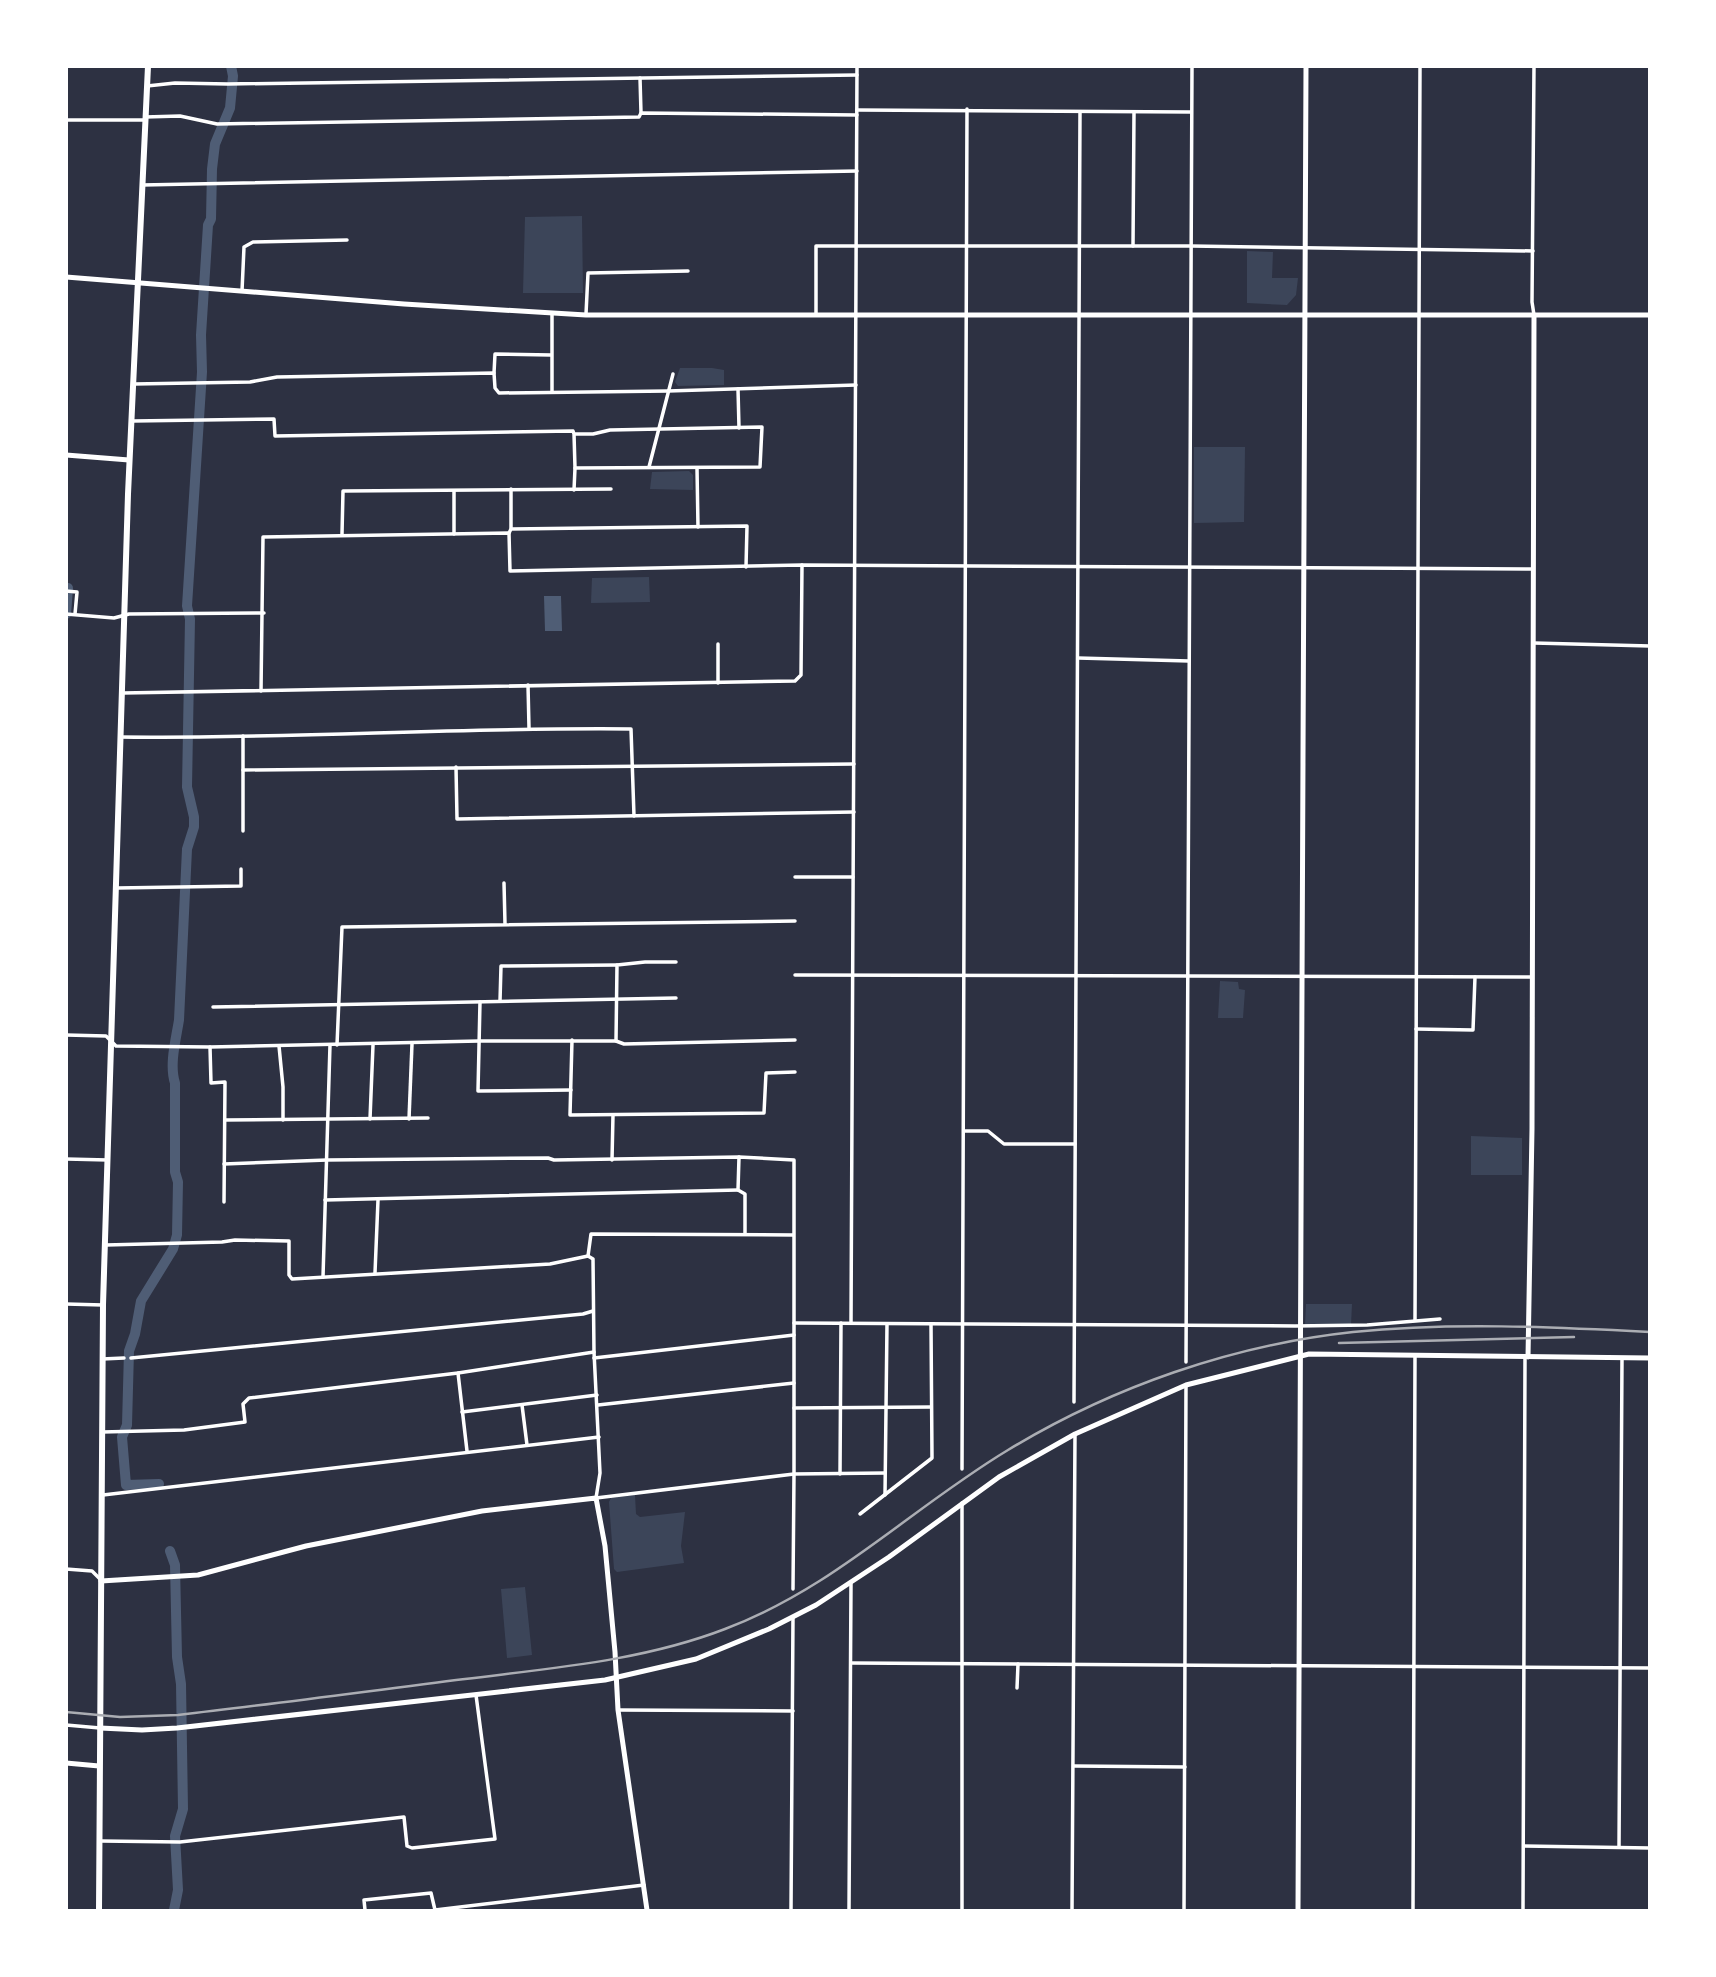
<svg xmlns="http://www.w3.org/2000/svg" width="1716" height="1977" font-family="'Fira Sans Condensed',sans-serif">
  <rect width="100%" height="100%" fill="#2d3142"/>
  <g fill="#3c4559">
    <path d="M582 216 583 293H523L525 217Z"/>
    <path d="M1247 251 1273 252 1272 278H1298L1296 295 1287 305 1247 303Z"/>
    <path d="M680 368H712L724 370V385L678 386 675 382Z"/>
    <path d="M1194 447H1245L1244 522 1194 523Z"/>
    <path d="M689 471 693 475V490L650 489 652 472Z"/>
    <path d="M649 577 650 602 591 603 592 578Z"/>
    <path d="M1220 981 1238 982 1239 989 1245 990 1243 1018H1218Z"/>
    <path d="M1471 1136 1522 1138V1175H1471Z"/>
    <path d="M1306 1304H1352L1351 1325H1305Z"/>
    <path d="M635 1495 636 1514 640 1517 685 1512 681 1546 684 1563 617 1572 614 1569 609 1502 611 1498Z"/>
    <path d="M525 1587 532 1655 507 1658 501 1589Z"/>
  </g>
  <path fill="#4f5d75" d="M544 596H561L562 631H545Z"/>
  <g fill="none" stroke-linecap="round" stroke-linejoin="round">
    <g stroke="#4f5d75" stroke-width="10">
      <path d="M66 614 68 588"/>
      <path d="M159 1484 126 1485 122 1437 127 1425 129 1351 135 1334 141 1301 173 1249 177 1235 178 1182 175 1172V1083C169 1065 176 1039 179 1020L187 849 194 827V817L187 787 190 619 187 606 202 372 201 335 208 225 211 219 212 169 215 144 230 108 233 76 231 66"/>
      <path d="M170 1551 175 1565 177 1657 181 1684 183 1809 175 1836 178 1890 174 1910"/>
    </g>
    <g stroke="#fff" stroke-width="3.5">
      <path d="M1534 66 1532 302 1534 315"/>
      <path d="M640 78 641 113"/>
      <path d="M147 86 175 83 228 84 857 75"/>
      <path d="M857 110 1191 112"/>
      <path d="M145 117 180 116 217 124 639 117 641 113 857 115"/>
      <path d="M66 120H145"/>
      <path d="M142 185 857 171"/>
      <path d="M1133 246 1134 112"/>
      <path d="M242 291 244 247 253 242 347 240"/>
      <path d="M586 314 588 273 688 271"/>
      <path d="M816 315V246H1191L1533 251"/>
      <path d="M494 373 495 354 551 355"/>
      <path d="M134 384 250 382 277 377 494 373 495 388 499 393 668 391 856 385"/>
      <path d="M738 389 739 428"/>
      <path d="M552 392V314"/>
      <path d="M133 421 274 419 275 436 573 431 574 434H593L610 430 762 427 760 467 575 468 574 434"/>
      <path d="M649 467 673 374"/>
      <path d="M697 468 698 527"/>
      <path d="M511 489V528"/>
      <path d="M574 490 575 468"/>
      <path d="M454 491V534"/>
      <path d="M509 533 511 529 747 526 746 567"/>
      <path d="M342 534 343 491 611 489"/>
      <path d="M66 591 77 592 75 614"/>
      <path d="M66 614 114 618 129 614 264 613"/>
      <path d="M1534 643 1650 646"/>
      <path d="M718 644V683"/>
      <path d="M1078 658 1189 661"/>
      <path d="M528 685 529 728"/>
      <path d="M261 691 263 537 509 533 510 571 802 565 1532 569"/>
      <path d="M123 693 795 681 801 675 802 565"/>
      <path d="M243 736V831"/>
      <path d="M120 737C290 739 461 727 631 729L634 816"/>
      <path d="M456 767 457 819 854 812"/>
      <path d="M243 770 854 764"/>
      <path d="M795 877H853"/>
      <path d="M504 883 505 924"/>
      <path d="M117 888 241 886V869"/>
      <path d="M795 975 1532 977"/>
      <path d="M500 1001 501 966 617 965"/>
      <path d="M480 1002 478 1091 571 1090"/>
      <path d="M213 1007 676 998"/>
      <path d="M1416 1029 1473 1030 1475 977"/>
      <path d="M66 1035 106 1036 116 1046 210 1047 479 1041H616L624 1044 795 1040"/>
      <path d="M572 1040 570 1115 764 1113 766 1073 795 1072"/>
      <path d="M616 1041 617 965 645 962H676"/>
      <path d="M337 1045 342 927 795 921"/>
      <path d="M279 1046 283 1087V1120"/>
      <path d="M210 1047 211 1083 225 1082 224 1202"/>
      <path d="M370 1119 373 1045"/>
      <path d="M409 1119 412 1044"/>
      <path d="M225 1120 428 1118"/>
      <path d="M964 1131H988L1004 1144H1075"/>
      <path d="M739 1157 738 1190 745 1194V1233"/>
      <path d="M66 1159 108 1160"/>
      <path d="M612 1160 613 1115"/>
      <path d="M224 1164 327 1160 548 1158 554 1160 739 1157 794 1160V1474L596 1498 600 1473 594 1352 593 1259 588 1256 591 1234 794 1235"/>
      <path d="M325 1200 738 1190"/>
      <path d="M106 1245 222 1242 235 1240 289 1241V1275L292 1279 550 1264 588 1256"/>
      <path d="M375 1273 378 1200"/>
      <path d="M323 1277 330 1045"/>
      <path d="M66 1304 103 1305"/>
      <path d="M1415 1320 1420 66"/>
      <path d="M794 1323 1295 1326 1367 1325 1440 1319"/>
      <path d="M851 1323 857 66"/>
      <path d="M131 1358 583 1314 593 1311"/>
      <path d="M594 1358 794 1335"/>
      <path d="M102 1359 124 1358"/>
      <path d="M1186 1362 1192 66"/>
      <path d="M458 1373 467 1451"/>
      <path d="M1074 1402 1080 112"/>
      <path d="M522 1405 527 1445"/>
      <path d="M598 1405 794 1383"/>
      <path d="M794 1408 931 1407"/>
      <path d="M462 1412 597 1395"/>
      <path d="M102 1432 184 1430 245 1422 243 1404 249 1398 458 1373 594 1352"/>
      <path d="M962 1469 967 109"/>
      <path d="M840 1474 841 1323"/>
      <path d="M103 1495 599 1437"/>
      <path d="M885 1495 887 1324"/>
      <path d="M860 1514 932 1458 931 1324"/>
      <path d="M66 1569 92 1571 100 1579"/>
      <path d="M793 1589 794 1474 885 1473"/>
      <path d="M851 1663 1650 1668"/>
      <path d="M1017 1688 1018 1664"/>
      <path d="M618 1710 793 1711"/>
      <path d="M66 1725 100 1728"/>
      <path d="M1074 1766 1185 1767"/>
      <path d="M101 1841 180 1842 404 1817 407 1846 412 1848 495 1839 476 1695"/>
      <path d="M1524 1846 1650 1848"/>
      <path d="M1619 1847 1622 1358"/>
      <path d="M365 1910 364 1900 431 1893 435 1910 644 1885"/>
      <path d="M791 1910 793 1617"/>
      <path d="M849 1910 851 1584"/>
      <path d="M962 1910V1503"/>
      <path d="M1072 1910 1075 1434"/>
      <path d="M1184 1910 1186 1385"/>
      <path d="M1413 1910 1415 1356"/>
      <path d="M1523 1910 1525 1358"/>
    </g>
    <g stroke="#fff" stroke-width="5">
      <path d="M66 277 404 304 586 315H1650"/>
      <path d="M1528 1357 1532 1129 1534 315"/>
      <path d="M101 1581 198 1575 306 1546 482 1511 596 1498 605 1546 615 1652 618 1710 647 1910"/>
      <path d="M100 1728 142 1730 177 1728 605 1680 696 1659 769 1629 816 1605 889 1557 999 1477 1075 1434 1186 1385 1309 1354 1650 1358"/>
      <path d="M66 1763 99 1766"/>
      <path d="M1298 1910 1306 66"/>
    </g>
    <path stroke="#fff" stroke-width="5" d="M66 455 129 460"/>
    <path stroke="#fff" stroke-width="6" d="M99 1910 103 1305 128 494 148 66"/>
    <g stroke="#abadb3" stroke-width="2.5">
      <path d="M1339 1343 1574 1337"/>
      <path d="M66 1712 120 1717 178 1715C274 1704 369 1691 465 1679 552 1668 642 1661 725 1629 834 1588 910 1509 1008 1450 1112 1387 1232 1345 1353 1332 1452 1322 1551 1327 1650 1332"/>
    </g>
  </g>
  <rect width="1716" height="1977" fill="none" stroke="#ffffff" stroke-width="136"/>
</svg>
